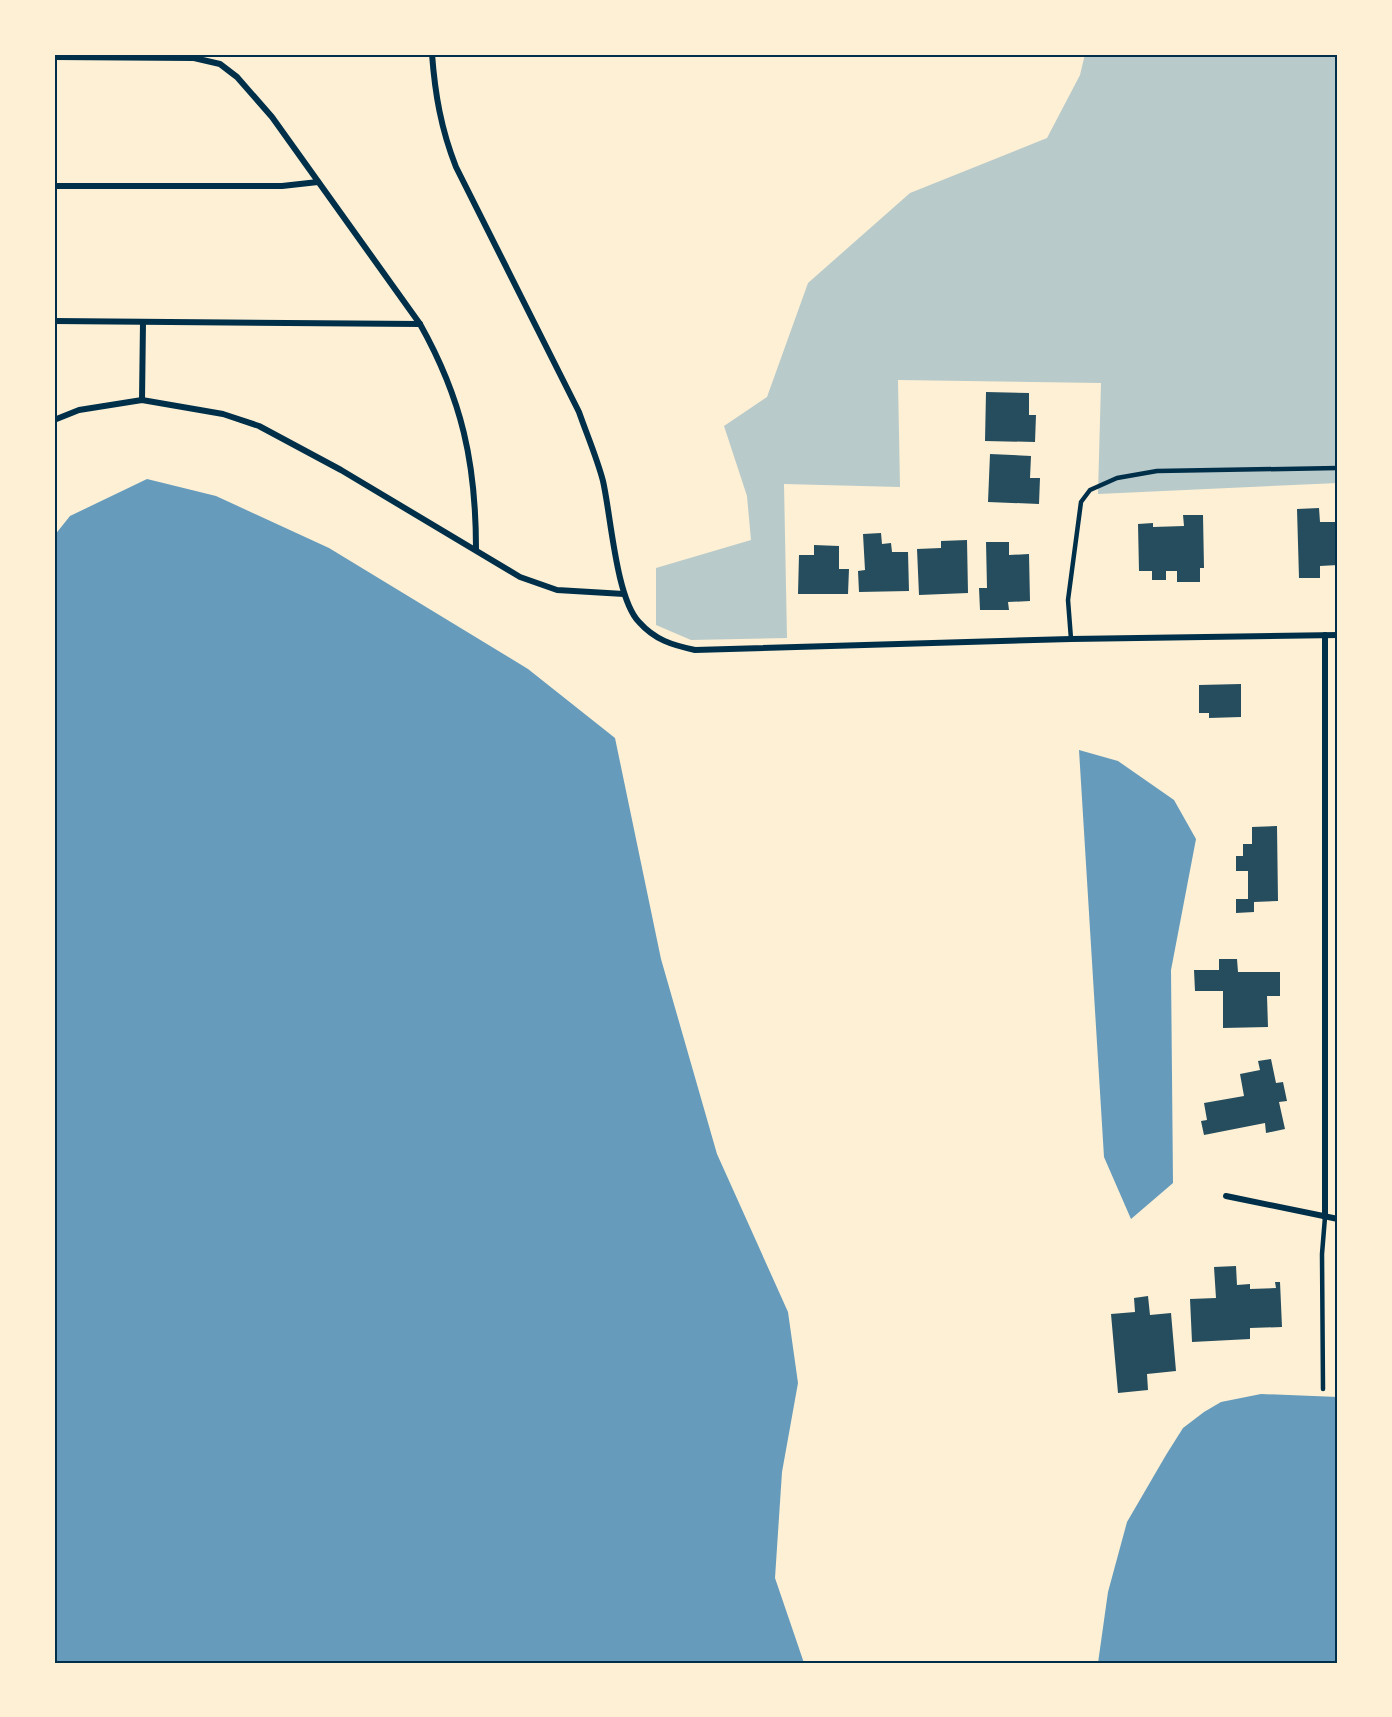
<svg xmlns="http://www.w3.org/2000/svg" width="1392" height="1717" font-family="'Titillium Web',sans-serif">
  <rect width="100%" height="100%" fill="#fdf0d5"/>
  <path fill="#b9caca" d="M1085 54H1338V483L1098 494 1101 383 898 380 900 487 784 484 787 638 691 640 656 625V568L751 540 747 496 724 426 767 397 808 283 910 193 1047 138 1080 75Z"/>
  <g fill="#669bbc">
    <path d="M147 479 216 496 329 548 528 669 615 738 661 959 717 1154 788 1312 798 1383 782 1472 775 1578 804 1663H54V536L70 516Z"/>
    <path d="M1079 750 1118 761 1174 800 1196 839 1171 970 1173 1183 1131 1219 1104 1157Z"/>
    <path d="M1261 1394 1338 1397V1663H1098L1108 1592 1127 1522 1166 1455 1183 1428 1204 1412 1221 1402Z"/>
  </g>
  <g fill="#264d5e">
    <path d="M986 392 1029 393V415H1036L1035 442 985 441Z"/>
    <path d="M990 454 1031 456 1030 478H1040L1039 504 988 502Z"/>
    <path d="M1319 508 1320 522H1338V565L1320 566V578H1299L1297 509Z"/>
    <path d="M1183 515H1203L1204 568H1200V582H1177V571H1166V580H1152V571H1139L1138 524 1153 523V527L1184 526Z"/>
    <path d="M881 533 882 544 891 543 892 552H908L909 591 859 592 858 571 865 570 863 534Z"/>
    <path d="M967 540 968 593 919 595 917 549 941 548V541Z"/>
    <path d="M986 542H1009V555L1029 554 1030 601 1008 602 1009 610H980L979 588H987Z"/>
    <path d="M814 545 839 546V569H849L848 594H798L799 555H814Z"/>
    <path d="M1241 684V717L1209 718V713H1199V685Z"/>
    <path d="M1277 826 1278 901 1254 902V912L1236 913V899H1248V871H1236V856H1243V844H1252V827Z"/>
    <path d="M1219 959H1237L1238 972H1280V996H1267L1268 1027 1223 1028V991H1195L1194 970H1219Z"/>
    <path d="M1271 1059 1276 1083 1283 1082 1287 1101 1279 1102 1285 1129 1266 1133 1265 1123 1204 1135 1201 1121 1207 1120 1204 1103 1244 1096 1240 1074 1260 1070 1258 1061Z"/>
    <path d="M1236 1266 1237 1285 1250 1284V1289L1276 1288 1275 1282H1280L1282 1327 1250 1328V1339L1192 1342 1190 1299 1216 1298 1214 1267Z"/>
    <path d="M1148 1296 1150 1315 1171 1313 1176 1371 1147 1374 1148 1390 1118 1393 1111 1314 1135 1312 1134 1298Z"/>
  </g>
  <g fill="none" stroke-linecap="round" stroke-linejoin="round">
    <g stroke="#003049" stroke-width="4.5">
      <path d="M1071 639 1068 600 1081 502 1090 490 1117 478 1157 471 1338 468"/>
      <path d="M1323 1389 1322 1254 1325 1217"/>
    </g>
    <g stroke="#003049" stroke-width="6">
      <path d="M432 54C435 94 441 129 456 167L579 412C587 435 597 458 603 481 611 516 616 598 639 622 655 640 672 645 695 650L1071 639 1338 635"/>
      <path d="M54 57 194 58 220 64 237 77 272 117 420 324C462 399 476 463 476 549"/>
      <path d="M54 186H282L318 182"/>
      <path d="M54 321 420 324"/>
      <path d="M142 400 143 322"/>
      <path d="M54 420 79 410 142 400 223 414 259 426 341 470 520 577 557 590 624 594"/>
      <path d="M1226 1196 1338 1219"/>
      <path d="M1325 1217V635"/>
    </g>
  </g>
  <rect width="1392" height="1717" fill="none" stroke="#fdf0d5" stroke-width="111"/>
  <rect x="56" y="56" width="1280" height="1606" fill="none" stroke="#003049" stroke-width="2"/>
</svg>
